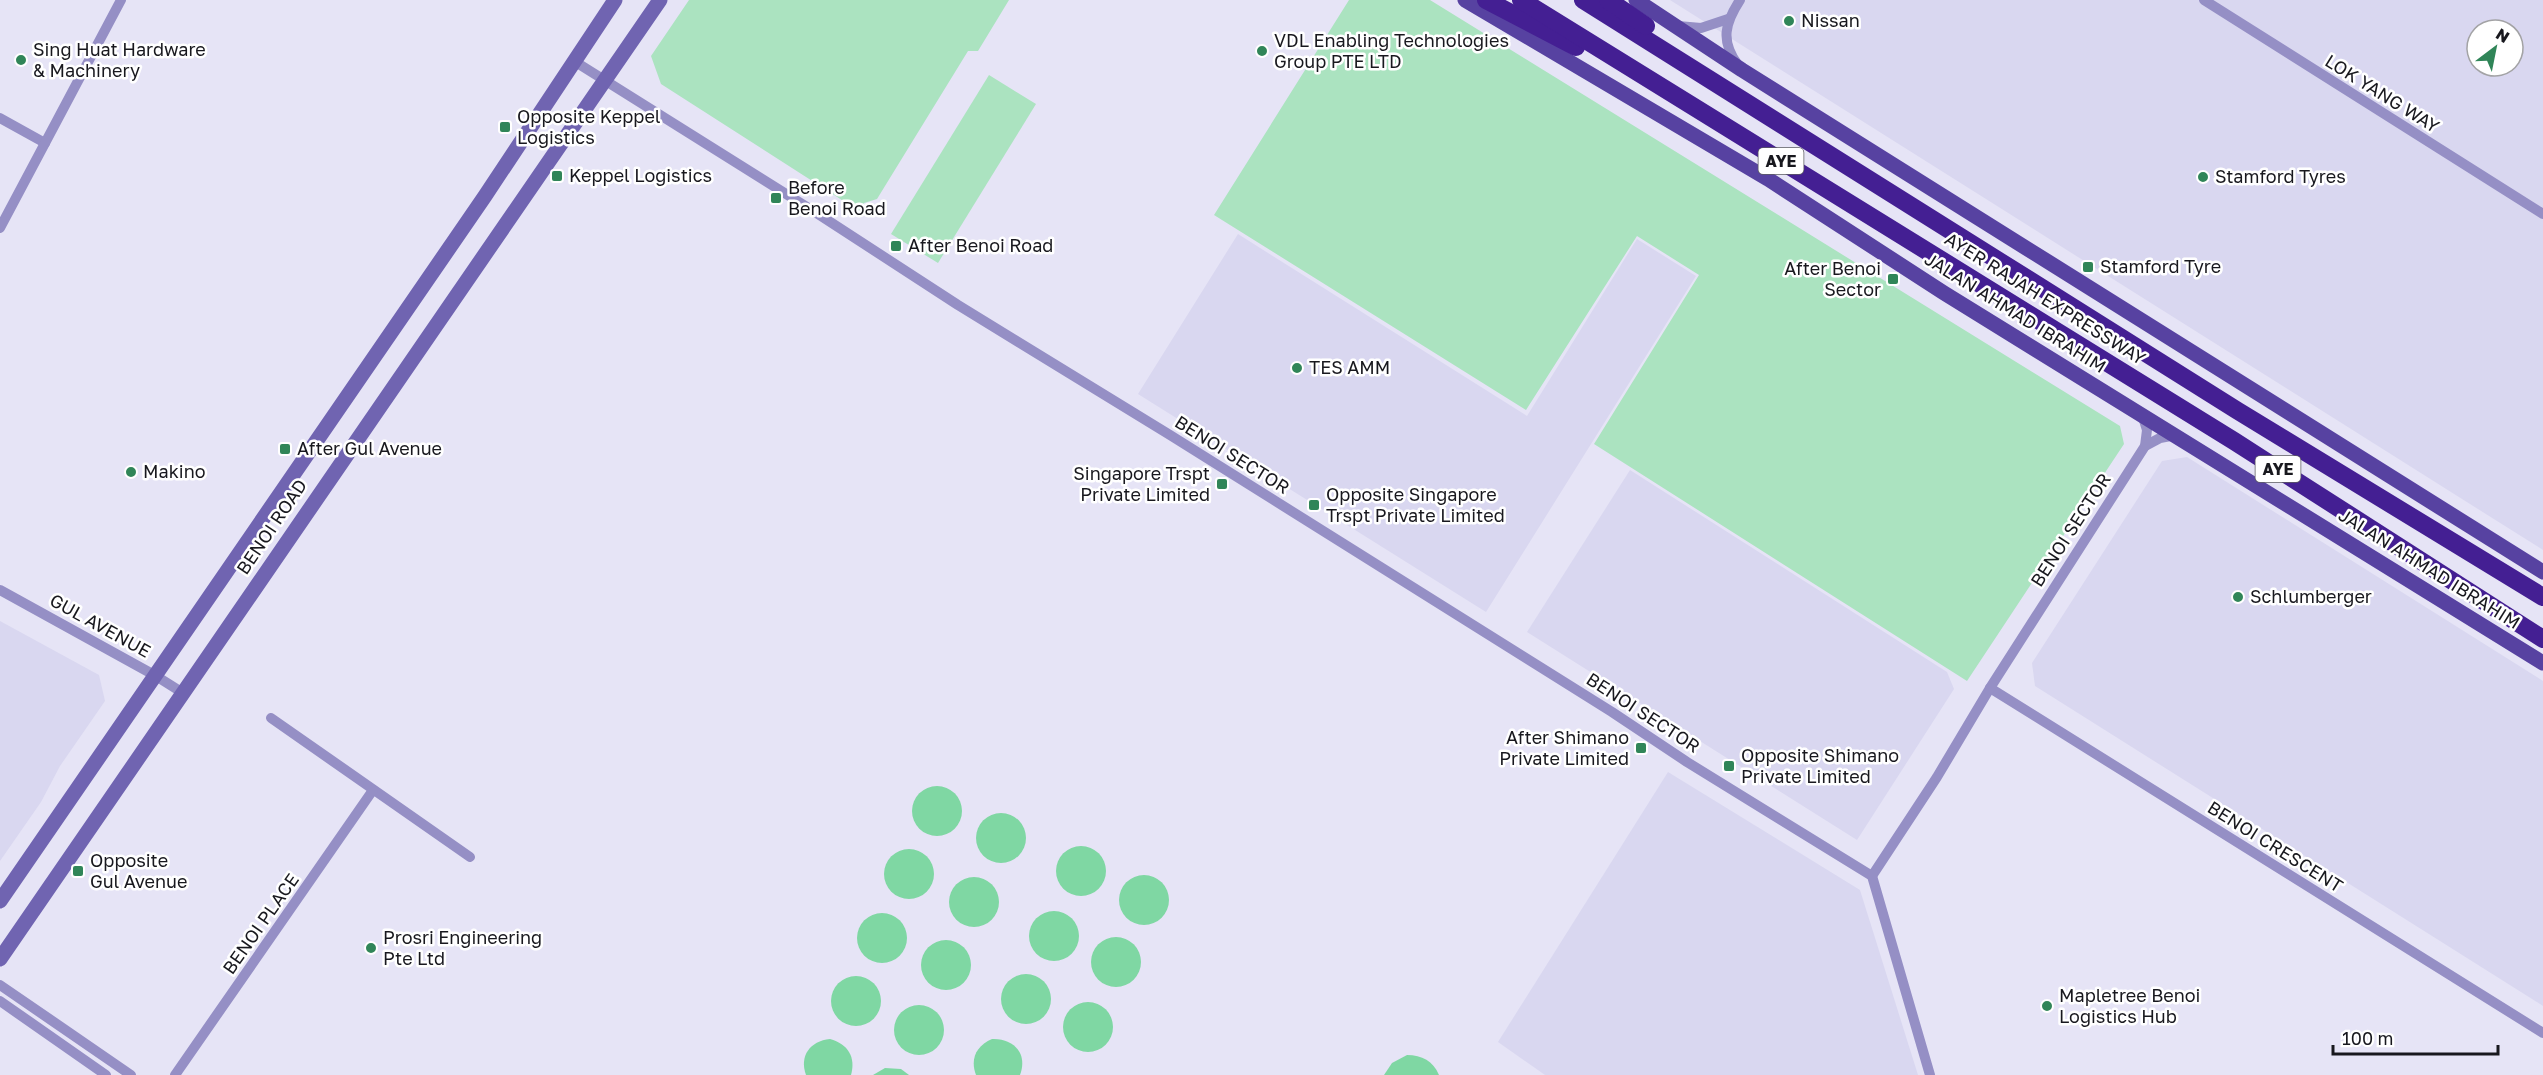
<svg xmlns="http://www.w3.org/2000/svg" width="2543" height="1075" font-family="'Golos Text',sans-serif">
  <rect width="100%" height="100%" fill="#e6e4f6"/>
  <g fill="#d9d7f0" fill-rule="evenodd">
    <path d="M1670 0H2543V550ZM2477 30H2513V66H2477Z"/>
    <path d="M1238 234 1527 416 1637 239 1696 276 1486 612 1138 394Z"/>
    <path d="M2187 457 2543 681V1006L2035 686 2032 663 2162 461Z"/>
    <path d="M1630 470 1947 672 1954 689 1857 840 1527 632Z"/>
    <path d="M0 621 99 675 105 701 60 766 41 802 0 861Z"/>
    <path d="M1668 772 1860 890 1918 1075H1545L1498 1042Z"/>
  </g>
  <g fill="#abe3c0">
    <path d="M689 0H1009L978 51H968L877 199 864 203 859 211 661 84 651 56Z"/>
    <path d="M1349 0H1430L2120 426 2124 444 1967 681 1594 444 1699 275 1637 236 1526 410 1214 215Z"/>
    <path d="M989 75 1036 104 938 263 891 234Z"/>
  </g>
  <g fill="#7fd7a3">
    <circle cx="937" cy="811" r="25"/>
    <circle cx="1001" cy="838" r="25"/>
    <circle cx="1081" cy="871" r="25"/>
    <circle cx="909" cy="874" r="25"/>
    <circle cx="1144" cy="900" r="25"/>
    <circle cx="974" cy="902" r="25"/>
    <circle cx="1054" cy="936" r="25"/>
    <circle cx="882" cy="938" r="25"/>
    <circle cx="1116" cy="962" r="25"/>
    <circle cx="946" cy="965" r="25"/>
    <circle cx="1026" cy="999" r="25"/>
    <circle cx="856" cy="1001" r="25"/>
    <circle cx="1088" cy="1027" r="25"/>
    <circle cx="919" cy="1030" r="25"/>
    <path d="M830 1039C848 1044 856 1057 851 1075H806C799 1056 810 1041 830 1039Z"/>
    <path d="M992 1039C1014 1038 1028 1054 1020 1075H976C970 1059 976 1046 992 1039Z"/>
    <path d="M1407 1055C1422 1055 1433 1061 1439 1075H1384L1392 1063Z"/>
    <path d="M885 1068 901 1069 909 1075H873Z"/>
  </g>
  <g fill="none" stroke-linecap="round" stroke-linejoin="round">
    <g stroke="#958fc5" stroke-width="10">
      <path d="M2204 0 2543 214"/>
      <path d="M1678 26 1701 28 1728 19"/>
      <path d="M574 61 818 214 958 305 1170 435 1612 712 1687 762 1872 876 1930 1075"/>
      <path d="M1738 65C1720 41 1725 23 1740 0"/>
      <path d="M0 118 45 143"/>
      <path d="M0 228 121 0"/>
      <path d="M2145 446 2160 438 2176 435"/>
      <path d="M0 590 156 676 183 693"/>
      <path d="M1990 688 2543 1033"/>
      <path d="M271 718 470 857"/>
      <path d="M1872 876 1937 777 1990 688 2145 446 2147 430 2142 414"/>
      <path d="M0 985 131 1075"/>
      <path d="M0 1001 106 1075"/>
      <path d="M175 1075 373 790"/>
    </g>
    <g stroke="#7064b1" stroke-width="15">
      <path d="M0 901 485 196 615 0"/>
      <path d="M0 959 660 0"/>
    </g>
    <g stroke="#5742a1" stroke-width="15">
      <path d="M1465 0 1768 179 1944 293 2543 663"/>
      <path d="M1636 0 1742 70 2543 572"/>
    </g>
    <g stroke="#441f93" stroke-width="18">
      <path d="M1486 0 1576 47"/>
      <path d="M1521 0 2234 441 2543 639"/>
      <path d="M1583 0 2238 411 2543 597"/>
      <path d="M1608 0 1646 26"/>
    </g>
  </g>
  <g fill="#308558" stroke="#fff" stroke-width="2">
    <circle cx="1789" cy="21" r="6"/>
    <circle cx="1262" cy="51" r="6"/>
    <circle cx="21" cy="60" r="6"/>
    <rect x="499" y="121" width="12" height="12" rx="3"/>
    <rect x="551" y="170" width="12" height="12" rx="3"/>
    <circle cx="2203" cy="177" r="6"/>
    <rect x="770" y="192" width="12" height="12" rx="3"/>
    <rect x="890" y="240" width="12" height="12" rx="3"/>
    <rect x="2082" y="261" width="12" height="12" rx="3"/>
    <rect x="1887" y="273" width="12" height="12" rx="3"/>
    <circle cx="1297" cy="368" r="6"/>
    <rect x="279" y="443" width="12" height="12" rx="3"/>
    <circle cx="131" cy="472" r="6"/>
    <rect x="1216" y="478" width="12" height="12" rx="3"/>
    <rect x="1308" y="499" width="12" height="12" rx="3"/>
    <circle cx="2238" cy="597" r="6"/>
    <rect x="1635" y="742" width="12" height="12" rx="3"/>
    <rect x="1723" y="760" width="12" height="12" rx="3"/>
    <rect x="72" y="865" width="12" height="12" rx="3"/>
    <circle cx="371" cy="948" r="6"/>
    <circle cx="2047" cy="1006" r="6"/>
  </g>
  <g text-anchor="middle" stroke-width="5" stroke-linejoin="round" paint-order="stroke">
    <g fill="#fff" stroke="#5d5d62" stroke-width="1.5">
      <rect x="1758.5" y="148" width="45" height="26" rx="4.5"/>
      <rect x="2255.5" y="456" width="45" height="26" rx="4.5"/>
    </g>
    <g font-size="16" font-weight="bold" fill="#18181e">
      <text x="1781" y="167">AYE</text>
      <text x="2278" y="475">AYE</text>
    </g>
    <g font-size="18" fill="#18181e" stroke="#fff" text-anchor="start">
      <text x="1801" y="27">Nissan</text>
      <text x="1274" y="47">VDL Enabling Technologies<tspan x="1274" dy="21">Group PTE LTD</tspan></text>
      <text x="33" y="56">Sing Huat Hardware<tspan x="33" dy="21">&amp; Machinery</tspan></text>
      <text x="517" y="123">Opposite Keppel<tspan x="517" dy="21">Logistics</tspan></text>
      <text x="569" y="182">Keppel Logistics</text>
      <text x="2215" y="183">Stamford Tyres</text>
      <text x="788" y="194">Before<tspan x="788" dy="21">Benoi Road</tspan></text>
      <text x="908" y="252">After Benoi Road</text>
      <text x="2100" y="273">Stamford Tyre</text>
      <text x="1881" y="275" text-anchor="end">After Benoi<tspan x="1881" dy="21">Sector</tspan></text>
      <text x="1309" y="374">TES AMM</text>
      <text x="297" y="455">After Gul Avenue</text>
      <text x="143" y="478">Makino</text>
      <text x="1210" y="480" text-anchor="end">Singapore Trspt<tspan x="1210" dy="21">Private Limited</tspan></text>
      <text x="1326" y="501">Opposite Singapore<tspan x="1326" dy="21">Trspt Private Limited</tspan></text>
      <text x="2250" y="603">Schlumberger</text>
      <text x="1629" y="744" text-anchor="end">After Shimano<tspan x="1629" dy="21">Private Limited</tspan></text>
      <text x="1741" y="762">Opposite Shimano<tspan x="1741" dy="21">Private Limited</tspan></text>
      <text x="90" y="867">Opposite<tspan x="90" dy="21">Gul Avenue</tspan></text>
      <text x="383" y="944">Prosri Engineering<tspan x="383" dy="21">Pte Ltd</tspan></text>
      <text x="2059" y="1002">Mapletree Benoi<tspan x="2059" dy="21">Logistics Hub</tspan></text>
    </g>
    <g font-size="18" fill="#18181e" stroke="#fff">
      <text transform="translate(2382 94) rotate(32)" y="6">LOK YANG WAY</text>
      <text transform="translate(2045 299) rotate(32)" y="6">AYER RAJAH EXPRESSWAY</text>
      <text transform="translate(2015 313) rotate(32)" y="6">JALAN AHMAD IBRAHIM</text>
      <text transform="translate(1232 455) rotate(32)" y="6">BENOI SECTOR</text>
      <text transform="translate(272 527) rotate(-56)" y="6">BENOI ROAD</text>
      <text transform="translate(2071 530) rotate(-57)" y="6">BENOI SECTOR</text>
      <text transform="translate(2429 569) rotate(32)" y="6">JALAN AHMAD IBRAHIM</text>
      <text transform="translate(100 626) rotate(29)" y="6">GUL AVENUE</text>
      <text transform="translate(1643 713) rotate(33)" y="6">BENOI SECTOR</text>
      <text transform="translate(2275 847) rotate(32)" y="6">BENOI CRESCENT</text>
      <text transform="translate(261 924) rotate(-55)" y="6">BENOI PLACE</text>
    </g>
  </g>
  <g transform="translate(2495 48) rotate(32)"><circle r="28" fill="#ffffff" stroke="#a3a3a5" stroke-width="1.5"/>
  <path d="M0-4.5L10 22L0 15L-10 22Z" fill="#308558"/>
  <text y="-9" font-size="16" font-weight="bold" text-anchor="middle" fill="#18181e">N</text>
  </g>
  <path d="M2333 1045v9h165v-9" fill="none" stroke="#18181e" stroke-width="3"/>
  <text x="2342" y="1045" font-size="18" fill="#18181e" stroke="#ffffff" stroke-width="4.5" paint-order="stroke">100 m</text>
</svg>
